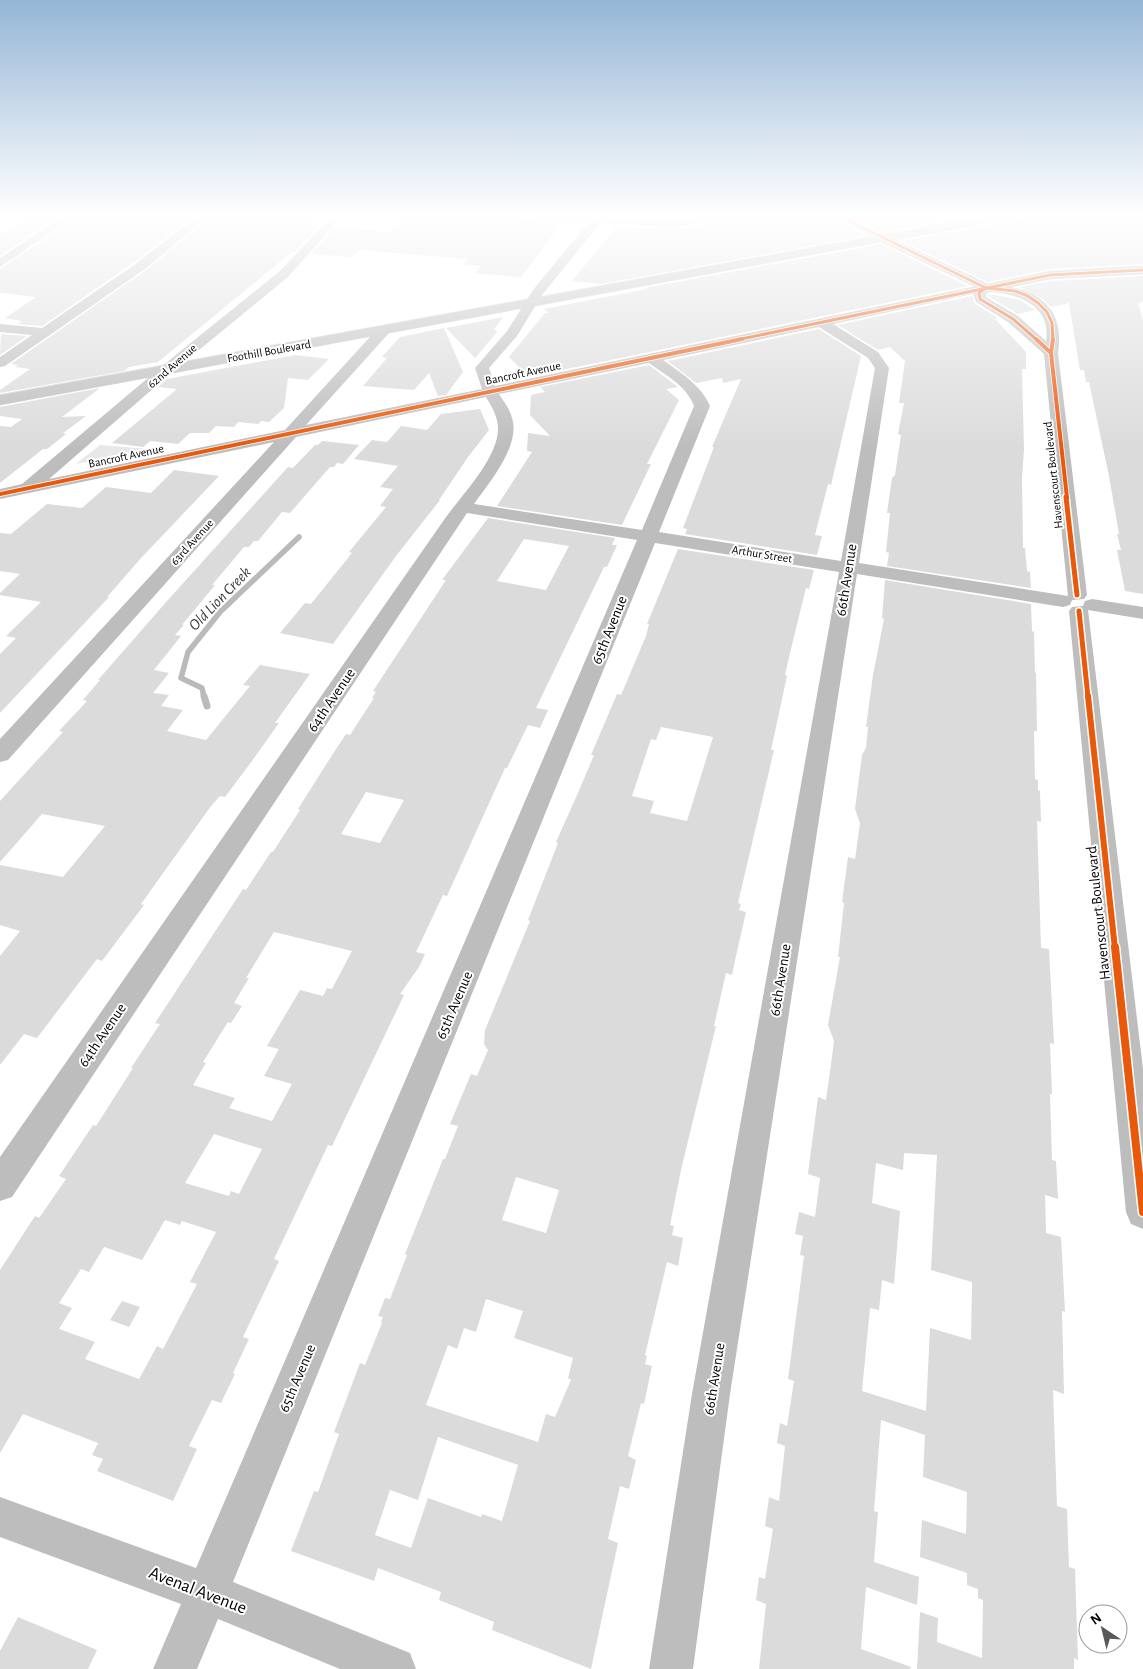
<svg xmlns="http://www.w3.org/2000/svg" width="1143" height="1669" font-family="'Alegreya Sans',sans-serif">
  <rect width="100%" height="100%" fill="#fff"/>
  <path fill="#e8e8e8" d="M100 445 149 449 76 464Z"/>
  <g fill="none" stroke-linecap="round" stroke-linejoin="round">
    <path stroke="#bababa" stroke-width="5.5" d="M204 697 202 688 181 678 188 652 220 612 299 537"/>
    <path stroke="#bababa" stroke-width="7" d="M204 696 207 706"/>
  </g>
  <g fill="#dbdbdb" fill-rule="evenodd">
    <path d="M31 215H60L0 256V235Z"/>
    <path d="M79 215H183L182 217H192L136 261 42 326 17 324 22 321 5 318 36 297 0 293V269Z"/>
    <path d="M226 215H319L309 225 319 226 295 252H292L158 362 129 367 124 371 0 393V390L30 369 15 367 18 365 11 364 146 270 209 218 222 219Z"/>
    <path d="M407 215H467L562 223 521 277 475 273 481 266 463 264 468 259 360 250 351 257 311 254 335 227 388 232Z"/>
    <path d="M631 215H698L675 219Z"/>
    <path d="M742 215H830L866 236 601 284 572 281 616 227 675 229 735 220Z"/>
    <path d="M850 215H934L935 223 882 233Z"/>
    <path d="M1049 215H1143V264L1050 269 988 282 902 241Z"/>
    <path d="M881 244 968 286 533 376V374L529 377 509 357 545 313H548L544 309 647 289 644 288Z"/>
    <path d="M1143 276V302L1138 303 1143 320V594L1125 591 1117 550H1121L1117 534H1119L1109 476 1089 382H1086L1084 370H1080L1069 303 1051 307 1043 299 1019 287 1050 281Z"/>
    <path d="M989 294 1020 300 1035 310 1018 314 988 296Z"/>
    <path d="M972 296 975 304 998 318 995 319 1026 352V369H1022L1024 450 1022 478 1023 548H1025L1027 571 1030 572 1031 588 887 566 889 553 886 552 890 513H887L892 478 895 475 901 435 898 434 904 403H899L905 361 890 347 878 350 838 325Z"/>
    <path d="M503 317 494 329 497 332 475 358 446 328Z"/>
    <path d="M444 328 463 372 446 395 438 396 429 373 414 390 363 386 387 358 382 357 400 337Z"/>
    <path d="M819 329 861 356 831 485 828 484 815 535 822 536 817 555 685 534 687 529 683 528 714 447H712L741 379 723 383 722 378 696 383 668 361Z"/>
    <path d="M1 334 27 336 0 355Z"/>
    <path d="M295 355 329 359 308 380 288 378 284 408 269 422 261 421 258 424 238 422 234 427 216 426 209 433H190L178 444 150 441 143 447 112 443 177 389 158 387 167 379Z"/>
    <path d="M649 365 678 387 666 389 679 400 647 464H651L622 525 497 506 532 452 527 451 528 433 550 436 530 415 531 395 545 392 540 387Z"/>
    <path d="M100 388 62 417 86 416 63 433 66 434 47 449H43L0 483V426L11 427 22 419 0 416V407Z"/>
    <path d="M480 409 489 430 468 457 439 500H440L396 556 333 644 280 633 305 603 311 604 352 553 349 552 386 507 380 506 393 489 380 487 398 466 354 459 372 440 387 442 401 426 427 430 441 414Z"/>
    <path d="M322 441 359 445 343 464 337 463 334 467H330L290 513 282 512 258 541H254L249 547H244L212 585H215L182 625H184L175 635 181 636 154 670 169 673 153 693 169 695 161 706 183 710 167 731 206 740 250 686 243 685 260 665 310 674 275 723H279L252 761 225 797 220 796 211 806 141 904 144 905 102 961 97 959 37 1038 24 1034 0 1065V956L20 931 0 925V865L63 877 105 826 42 814 0 862V801L63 732 59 731 87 701 83 700 100 680H98L167 601 288 467 293 468 315 445H318Z"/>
    <path d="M174 470 219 476 142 557 107 597H109L0 713V654L16 638 6 636 41 602 0 595V593L20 574 0 571V533L11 534 47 504 82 508 106 487 151 493Z"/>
    <path d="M488 518 615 538 612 545H617L607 567H604L536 708 548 710 540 728 528 725 507 768H505L447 896 443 895 416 952 425 954 419 967 400 994 404 995 332 1146 328 1145 274 1259 279 1261 243 1337 249 1339 233 1373 235 1374 221 1403 212 1400 189 1446 197 1449 173 1501 97 1471 103 1459 92 1455 98 1443 23 1414 0 1453V1270L35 1216 39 1218 66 1179 59 1176 93 1125 96 1126 133 1068H131L160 1024 155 1023 243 889 246 890 271 852H273L300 810 298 809 334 752 346 734 350 735 374 698H372L376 692 373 691 446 580H442ZM524 539 569 546 546 590 497 581ZM366 792 404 800 380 843 341 834ZM274 932 352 951 332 989 327 988 323 996 300 990 267 1046 279 1049 264 1076 292 1084 272 1121 229 1108 235 1098 193 1085 206 1063 203 1062 228 1022 231 1023 242 1006 234 1003 249 978H246ZM214 1134 262 1149 239 1194 231 1191 229 1196 185 1183ZM165 1220 180 1225 182 1221 216 1232 190 1282 197 1284 163 1349 157 1346 139 1379 85 1359 95 1342 59 1329 72 1308 59 1303 81 1269 89 1272 104 1247 142 1260Z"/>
    <path d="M678 549 814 570 809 589 806 588 790 653 785 675 787 676 771 750H774L738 903 741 904 739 910 746 912 736 956 732 975 726 973 714 1026H716L681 1170 670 1225 674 1226 672 1235 683 1238 678 1266 667 1262 645 1355 647 1356 645 1364 652 1366 644 1404 641 1403 628 1456 636 1460 629 1489 620 1486 608 1539 618 1543 591 1669 492 1630 494 1622 439 1600 441 1592 378 1568 374 1581 291 1551 314 1491 318 1492 339 1434 334 1432 360 1363 365 1365 382 1323 381 1322 383 1317 378 1316 385 1298 390 1299 407 1255 405 1254 443 1159H445L458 1126 450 1124 471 1074 477 1076 488 1050 484 1044 485 1030 530 921 528 920 558 843 556 842 578 793 594 755H591L617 694 621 695 646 636 649 624H647ZM661 727 713 737 687 821 650 813 654 801 632 796 651 739 656 740ZM516 1177 559 1190 546 1233 502 1220ZM486 1299 523 1311 514 1338 573 1358 568 1378 571 1380 555 1417 546 1414 538 1442 426 1405 448 1345 457 1349 464 1328 476 1332ZM438 1437 518 1465 502 1521 482 1514 481 1517 428 1498 411 1548 375 1535 390 1490 418 1500Z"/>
    <path d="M885 580 1031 604 1032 631 1034 632 1035 673H1036L1037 731H1034L1035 779 1038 780V790L1040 791 1041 822 1037 821 1041 948 1049 949 1054 1044 1050 1043 1052 1094H1050L1052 1160 1056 1161 1058 1199 1045 1195 1046 1233 1061 1237 1065 1312 1062 1311 1064 1394 1053 1390 1057 1506 1067 1509 1069 1567 1075 1569 1078 1660 1074 1658V1669H917L920 1612 938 1618 937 1642 982 1658 983 1600 978 1598V1589L967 1585V1573L920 1557 922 1520 966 1534 967 1492 923 1477 925 1435 881 1420 874 1511 878 1512 874 1562 919 1577 917 1605 866 1587 861 1649 911 1667 910 1669H759L766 1604 756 1600 759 1577 765 1579 773 1529 765 1526 769 1497 779 1501 785 1446 777 1443 780 1423 787 1426 794 1381 788 1379 804 1256 800 1255 803 1236 795 1234 799 1212 815 1217 820 1178 808 1174 818 1097 826 1100 832 1057 834 1041 828 1025 840 957H838L844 903 842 902 848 857 855 859 860 823 855 809 862 755 866 748 868 727H866L873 675 884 619 882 618ZM904 1153 937 1155 931 1270 972 1282 971 1340 930 1328 926 1411 862 1391 870 1308 879 1310 882 1280 894 1284 900 1211 872 1203 876 1163 903 1170Z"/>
    <path d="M122 1301 140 1307 129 1327 110 1320Z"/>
    <path d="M18 1617 97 1650 88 1669H0V1651Z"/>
  </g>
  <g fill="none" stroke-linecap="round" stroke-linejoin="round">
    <g stroke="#dbdbdb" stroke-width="1">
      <path id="major" d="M990 215H1017L1011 219 896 240 988 284 1050 271 1143 266V274L1050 279 986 292 881 242 0 405V395Z"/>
    </g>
    <g fill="#bdbdbd" fill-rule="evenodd">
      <path d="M64 215H77L0 267V258Z"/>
      <path d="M198 215H210L145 269 5 366 0 367V357L32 335 0 332V324L42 328 137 263Z"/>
      <path d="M332 215H343L288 277 171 373 49 479 285 430 379 327 384 326 391 330 389 333 306 425 482 389 475 368 507 331 533 290 589 222 539 218 534 215H606L605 217 675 221 711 215H740L735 218 675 227 600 223 542 295 517 336 489 368 495 386 986 284C1031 286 1066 302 1058 353L1087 595 1084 599 1072 600 1070 605 1063 607 857 574 730 1394 693 1669H649L692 1394 839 572 655 543 233 1582 410 1653 416 1669H340L218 1619 197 1669H153L181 1604 0 1537V1497L196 1568 637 540 467 513 12 1197 0 1201V1157L446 517C462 495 498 458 498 429 498 417 492 407 486 397L296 437 8 760 0 762V739L274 442 0 499V489L22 484 161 367 280 271ZM989 292C1017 293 1052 306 1046 341L1018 316 986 297V294ZM973 294 976 302 1008 322 1044 354 1068 596 859 563 889 368 878 352 833 324ZM819 327 868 358 875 368 841 561 659 532 710 406C701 385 681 373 663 360ZM649 363C665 375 687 386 694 406L642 530 474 504C489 483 521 445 512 418 510 409 504 402 499 394Z"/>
      <path d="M832 215H846L890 239 888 241H880Z"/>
      <path d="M1092 599 1143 607V619L1088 610 1143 1069V1229L1131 1224 1126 1212 1069 611 1072 607 1083 606 1085 601Z"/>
    </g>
    <use href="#major" fill="#bdbdbd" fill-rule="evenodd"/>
    <g stroke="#fff" stroke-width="4.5">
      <g id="cycleway-far4">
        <path d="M837 215 986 288 1015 291 1028 296 1038 303 1047 312 1052 323 1053 340"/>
        <path d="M986 288 979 293 980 299 1013 319 1037 340"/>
        <path d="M736 340 1050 275 1143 270"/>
      </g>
    </g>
    <g stroke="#fff" stroke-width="5.5">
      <g id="cycleway-far3">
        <path d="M1036 339 1051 353"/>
        <path d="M1053 339 1051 353 1067 498"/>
        <path d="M0 494 742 339"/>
      </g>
    </g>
    <g stroke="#fff" stroke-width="8">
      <g id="cycleway-far2">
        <path d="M1066 497 1077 595"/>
        <path d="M1079 611 1088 697"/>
      </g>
    </g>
    <g stroke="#fff" stroke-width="9">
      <path id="cycleway-far1" d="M1088 696 1115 949"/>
    </g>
    <g stroke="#fff" stroke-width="11">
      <path id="cycleway" d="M1115 947 1143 1212"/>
    </g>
    <use href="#cycleway-far4" stroke="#e8590c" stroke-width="3"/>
    <use href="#cycleway-far3" stroke="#e8590c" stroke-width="4"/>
    <use href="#cycleway-far2" stroke="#e8590c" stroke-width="5"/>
    <use href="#cycleway-far1" stroke="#e8590c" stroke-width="6"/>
    <use href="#cycleway" stroke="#e8590c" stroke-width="8"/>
  </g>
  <linearGradient id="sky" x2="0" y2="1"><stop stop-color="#95b6d6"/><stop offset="0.48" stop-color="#fff"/><stop offset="1" stop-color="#fff" stop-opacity="0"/></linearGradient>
  <rect width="1143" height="449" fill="url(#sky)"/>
  <g text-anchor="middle" stroke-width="4" stroke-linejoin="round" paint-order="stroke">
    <g font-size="12" fill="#000" stroke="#fff">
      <text transform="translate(269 351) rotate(-10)" y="4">Foothill Boulevard</text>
      <text transform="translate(172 366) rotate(-41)" y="4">62nd Avenue</text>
      <text transform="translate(523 373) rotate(-12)" y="4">Bancroft Avenue</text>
      <text transform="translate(126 456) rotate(-12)" y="4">Bancroft Avenue</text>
      <text transform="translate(1053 475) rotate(-96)" y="4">Havenscourt Boulevard</text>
      <text transform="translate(192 542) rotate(-48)" y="4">63rd Avenue</text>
      <text transform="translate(762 554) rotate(9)" y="4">Arthur Street</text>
    </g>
    <g font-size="15" fill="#000" stroke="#fff">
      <text transform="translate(846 580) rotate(-81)" y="5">66th Avenue</text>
      <text transform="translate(609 630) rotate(-68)" y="5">65th Avenue</text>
      <text transform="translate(331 700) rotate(-56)" y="5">64th Avenue</text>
      <text transform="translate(1098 913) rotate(-96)" y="5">Havenscourt Boulevard</text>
      <text transform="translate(780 980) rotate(-81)" y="5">66th Avenue</text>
      <text transform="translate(454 1005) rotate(-67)" y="5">65th Avenue</text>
      <text transform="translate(102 1035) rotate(-56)" y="5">64th Avenue</text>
      <text transform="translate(297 1378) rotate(-67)" y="5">65th Avenue</text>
      <text transform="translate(714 1379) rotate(-81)" y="5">66th Avenue</text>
    </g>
    <g font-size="16" font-style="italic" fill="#3d3d3d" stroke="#fff">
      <text transform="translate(219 598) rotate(-46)" y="6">Old Lion Creek</text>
    </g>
    <g font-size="18" fill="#000" stroke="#fff">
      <text transform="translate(198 1590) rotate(21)" y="6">Avenal Avenue</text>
    </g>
  </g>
  <g transform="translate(1103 1629) rotate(325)"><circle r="24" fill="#ffffff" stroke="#999999"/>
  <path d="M0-4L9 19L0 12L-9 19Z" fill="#595959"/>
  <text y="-8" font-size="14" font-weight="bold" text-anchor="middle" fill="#000000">N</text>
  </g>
</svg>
